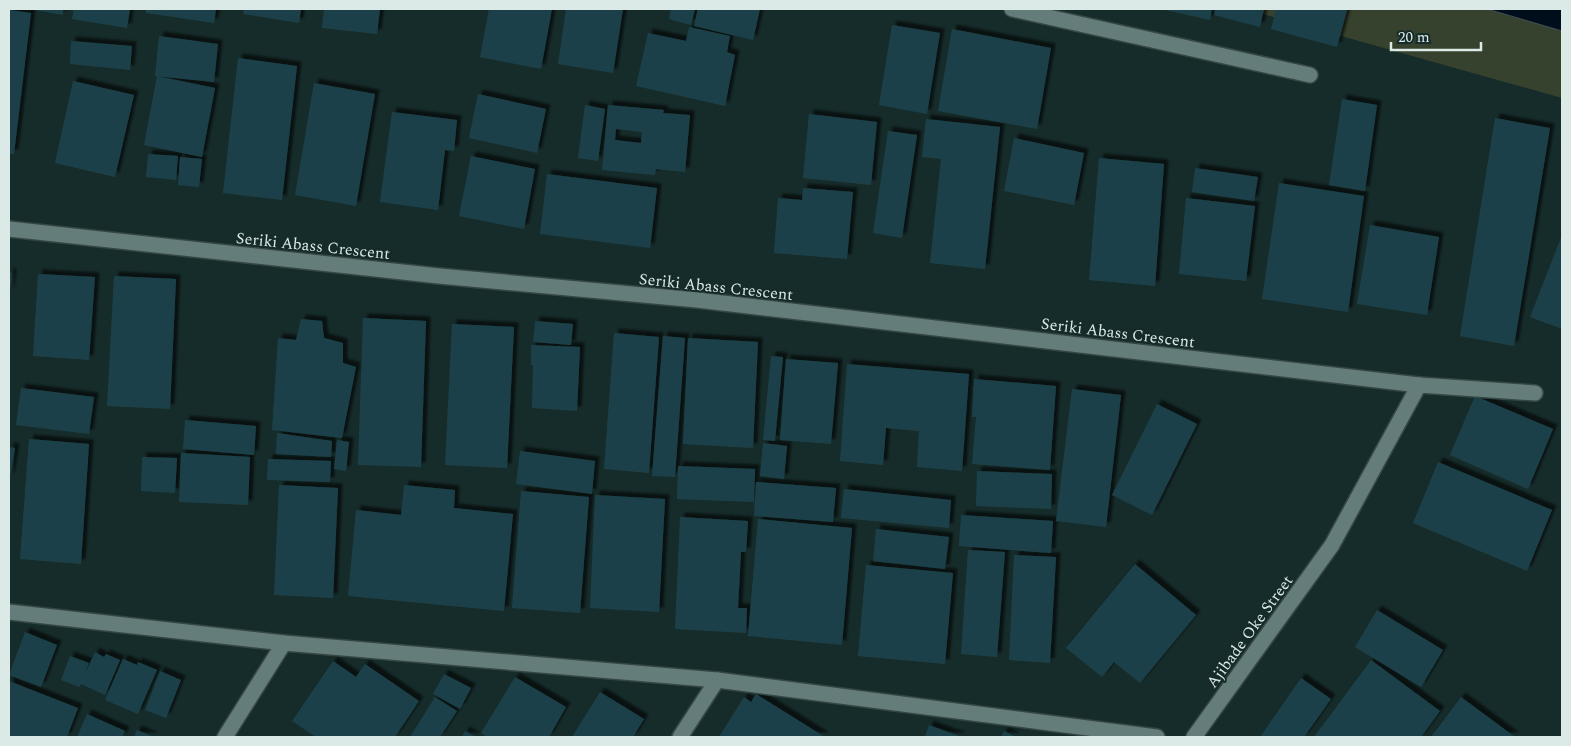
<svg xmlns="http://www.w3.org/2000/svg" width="1571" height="746" font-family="Spectral,serif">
  <defs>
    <filter id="shadow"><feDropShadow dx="4.5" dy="-4.5" stdDeviation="1" flood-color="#0009"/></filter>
  </defs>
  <rect width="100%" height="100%" fill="#162c2a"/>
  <path fill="#36422d" d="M1245 9H1486L1562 31V98Z"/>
  <path fill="#000e1c" stroke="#425059" d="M1487 9H1562V31Z"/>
  <g fill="#1e4148" fill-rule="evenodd" filter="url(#shadow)">
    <path d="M30 9H63V15Z"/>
    <path d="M74 9H130L127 28 72 19Z"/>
    <path d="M146 9H216L214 23 146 13Z"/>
    <path d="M244 9H301L299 23 243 14Z"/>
    <path d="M324 9H380L377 34 322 28Z"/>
    <path d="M489 9H552L541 69 480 57Z"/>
    <path d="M566 9H623L613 73 558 64Z"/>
    <path d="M671 9H695L691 25 669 19Z"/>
    <path d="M698 9H760L753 40 694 26Z"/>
    <path d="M1161 9H1212L1210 20Z"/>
    <path d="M1215 9H1264L1260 27 1214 15Z"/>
    <path d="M1276 9H1341L1347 10 1337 47 1271 29Z"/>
    <path d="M9 10 31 13 14 154H9Z"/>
    <path d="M892 25 940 33 927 114 879 105Z"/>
    <path d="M689 27 730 36 727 52 735 55 725 106 636 86 648 33 686 41Z"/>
    <path d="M952 29 1051 48 1037 129 938 111Z"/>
    <path d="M159 36 218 44 214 82 155 76Z"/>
    <path d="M71 41 132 46 130 70 70 64Z"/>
    <path d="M238 58 297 66 282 200 223 193Z"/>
    <path d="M157 76 215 88 202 157 144 145Z"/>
    <path d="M73 81 134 95 115 177 55 163Z"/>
    <path d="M314 83 375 94 356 206 295 195Z"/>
    <path d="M478 94 546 109 537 153 469 138Z"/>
    <path d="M1342 99 1377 105 1365 191 1329 185Z"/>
    <path d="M585 105 605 109 598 161 578 158Z"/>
    <path d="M608 105 664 110 663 113 690 115 685 172 656 169 655 175 602 170ZM616 129 642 132 641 143 615 140Z"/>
    <path d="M392 112 457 120 454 151 445 150 438 210 380 202Z"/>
    <path d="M809 114 877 122 871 185 803 178Z"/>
    <path d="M1495 118 1550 128 1514 346 1460 336Z"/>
    <path d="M926 119 1000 127 985 269 930 263 941 159 922 157Z"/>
    <path d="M888 131 917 135 902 238 873 233Z"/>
    <path d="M1014 138 1084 153 1074 205 1004 191Z"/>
    <path d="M148 154 178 156 176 180 146 177Z"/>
    <path d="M471 156 535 169 524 229 459 216Z"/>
    <path d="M180 157 202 159 199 187 178 185Z"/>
    <path d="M1099 158 1164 164 1155 286 1089 280Z"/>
    <path d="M1195 168 1258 177 1254 201 1192 192Z"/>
    <path d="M547 174 657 188 650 248 540 234Z"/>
    <path d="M1279 183 1364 196 1348 312 1262 299Z"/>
    <path d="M803 188 853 192 847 259 774 253 778 198 802 200Z"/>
    <path d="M1186 198 1255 206 1246 281 1179 274Z"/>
    <path d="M1370 225 1439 237 1427 315 1357 304Z"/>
    <path d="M1562 235V329L1530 317Z"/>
    <path d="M9 272 12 273 10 292H9Z"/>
    <path d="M38 274 95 277 89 360 33 356Z"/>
    <path d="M114 276 176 279 170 409 107 406Z"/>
    <path d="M363 318 426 321 421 467 358 465Z"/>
    <path d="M301 319 322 321 324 338 343 343V363L356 367 342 438 272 430 278 338 296 340Z"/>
    <path d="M535 321 573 324 571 345 533 342Z"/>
    <path d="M452 324 514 327 507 468 445 465Z"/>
    <path d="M614 333 659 337 649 473 604 469Z"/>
    <path d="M663 336 685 338 675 477 652 476Z"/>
    <path d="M688 338 758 342 753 448 683 444Z"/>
    <path d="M531 345 580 347 577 411 532 408 533 365H531Z"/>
    <path d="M771 356 783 357 775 441 763 440Z"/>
    <path d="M786 359 838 363 831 444 780 440Z"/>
    <path d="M847 364 969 374 962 471 917 467 919 431 886 428 883 465 840 461Z"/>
    <path d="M974 379 1056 386 1050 470 972 464 976 417H972Z"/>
    <path d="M21 388 94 397 89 434 16 425Z"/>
    <path d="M1072 389 1121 395 1106 527 1056 521Z"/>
    <path d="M1475 396 1553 429 1528 489 1450 455Z"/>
    <path d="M1157 404 1197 424 1152 515 1112 495Z"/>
    <path d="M185 420 256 426 254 455 183 449Z"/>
    <path d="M277 433 332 441 331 457 276 454Z"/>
    <path d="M29 439 89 444 81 564 20 559Z"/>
    <path d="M337 440 349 442 346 471 334 469Z"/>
    <path d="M763 443 787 446 784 479 760 476Z"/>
    <path d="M9 447 15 448 10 478 9 477Z"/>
    <path d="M520 451 595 461 592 494 516 484Z"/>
    <path d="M181 453 250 457 248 505 179 502Z"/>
    <path d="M142 457 177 458 175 493 141 491Z"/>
    <path d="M268 459 331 461 330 482 267 480Z"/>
    <path d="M1438 462 1552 510 1527 571 1413 523Z"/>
    <path d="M678 466 755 469 754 502 677 499Z"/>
    <path d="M977 471 1052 474 1051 509 976 506Z"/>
    <path d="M756 482 836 488 833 522 754 516Z"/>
    <path d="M279 485 338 488 333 598 274 595Z"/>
    <path d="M404 485 455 490 454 508 513 514 504 611 348 596 356 510 401 515Z"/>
    <path d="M844 489 951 500 949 528 841 518Z"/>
    <path d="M521 491 589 497 580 613 512 608Z"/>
    <path d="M595 495 665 499 659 612 590 608Z"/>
    <path d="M961 515 1053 521 1051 553 959 546Z"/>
    <path d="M680 517 748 521 746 552H741L738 608H747L746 633 675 629Z"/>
    <path d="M758 519 852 528 842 645 748 636Z"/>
    <path d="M876 529 949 537 945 569 873 561Z"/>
    <path d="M968 550 1005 552 997 657 961 654Z"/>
    <path d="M1014 555 1056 557 1050 663 1009 660Z"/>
    <path d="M1135 564 1196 615 1140 683 1114 662 1102 677 1066 648Z"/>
    <path d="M866 565 953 573 945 664 858 656Z"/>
    <path d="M1377 610 1443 650 1421 687 1355 647Z"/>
    <path d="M25 632 57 645 41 687 9 675Z"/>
    <path d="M95 652 104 657 106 654 120 660 105 695 81 684 79 687 61 680 70 656 89 663 83 678Z"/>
    <path d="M123 659 137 665 138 662 157 670 138 714 105 700Z"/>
    <path d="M1371 660 1440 711 1421 737H1314Z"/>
    <path d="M333 661 356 677 365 664 419 701 395 737H316L292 721Z"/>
    <path d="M160 671 181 680 166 718 145 710Z"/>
    <path d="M444 674 471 688 460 709 433 694Z"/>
    <path d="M515 677 566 707 549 737H487L481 733Z"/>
    <path d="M1301 678 1331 699 1304 737H1260Z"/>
    <path d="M9 681 78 708 67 737H9Z"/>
    <path d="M600 692 644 719 633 737H572Z"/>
    <path d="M756 694 825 737H719L744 697 751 702Z"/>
    <path d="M435 697 457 711 440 737H410Z"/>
    <path d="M1461 697 1515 737H1431Z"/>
    <path d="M87 714 125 731 122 737H77Z"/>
    <path d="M929 725 962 737H925Z"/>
    <path d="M137 730 154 737H134Z"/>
    <path d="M465 731 476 737H462Z"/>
    <path d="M1004 731 1016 737H1001Z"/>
  </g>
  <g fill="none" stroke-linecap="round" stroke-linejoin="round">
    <g stroke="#354745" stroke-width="18">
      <g id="street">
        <path d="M1012 9 1310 75"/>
        <path d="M9 229 439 276 697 300 1419 385"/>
        <path d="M9 612 284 643 717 680 1157 737"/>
        <path d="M225 737 284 643"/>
        <path d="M680 737 717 680"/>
        <path d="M1194 737 1332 545 1419 385 1535 393"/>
      </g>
    </g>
    <use href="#street" stroke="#657d7a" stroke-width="15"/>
  </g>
  <g text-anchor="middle" stroke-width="4" stroke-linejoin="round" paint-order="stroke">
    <g font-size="16" fill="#dbe9e7" stroke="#162c2a">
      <text transform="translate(313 245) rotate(6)" y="6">Seriki Abass Crescent</text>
      <text transform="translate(716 286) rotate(6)" y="6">Seriki Abass Crescent</text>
      <text transform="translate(1118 332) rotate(7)" y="6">Seriki Abass Crescent</text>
      <text transform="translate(1249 631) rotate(-54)" y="6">Ajibade Oke Street</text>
    </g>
  </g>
  <rect width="1571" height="746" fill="none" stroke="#dbe9e7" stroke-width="20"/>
  <path d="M1391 42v8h90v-8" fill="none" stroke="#dbe9e7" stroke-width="2.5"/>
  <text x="1398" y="42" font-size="15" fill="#dbe9e7" stroke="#162c2a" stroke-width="4" paint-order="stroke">20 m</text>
</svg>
